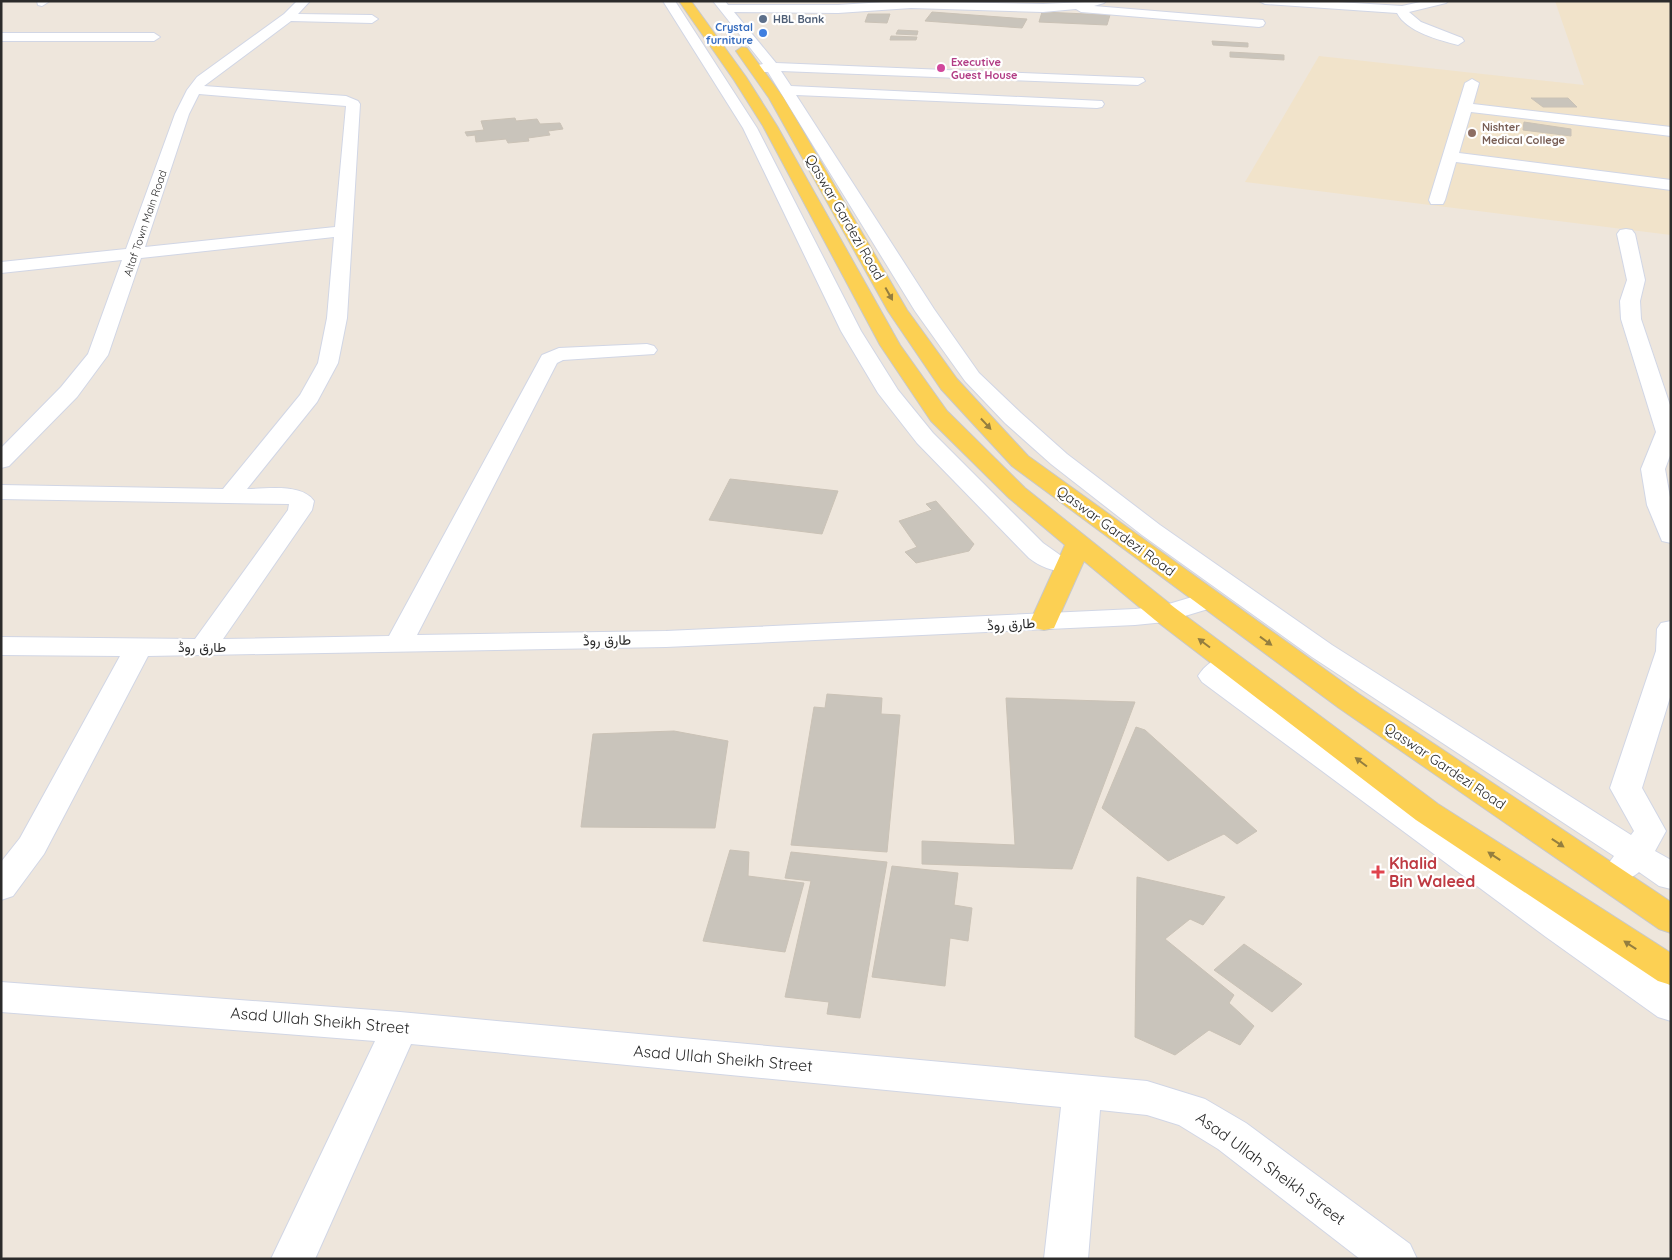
<svg xmlns="http://www.w3.org/2000/svg" width="1672" height="1260" font-family="Quicksand,Vazirmatn,sans-serif">
  <rect width="100%" height="100%" fill="#eee6dc"/>
  <path fill="#f1e3ca" d="M1555 1H1671V235L1245 182 1319 56 1584 85Z"/>
  <g fill="#c9c4bb" stroke="#cac2b6">
    <path d="M932 12 1027 19 1022 28 925 21Z"/>
    <path d="M1042 12 1110 15 1107 25 1039 22Z"/>
    <path d="M868 14H890L887 23 865 22Z"/>
    <path d="M898 30 918 31 917 35 896 34Z"/>
    <path d="M891 36 917 37 916 40H890Z"/>
    <path d="M1212 41 1248 43V47L1213 45Z"/>
    <path d="M1230 52 1284 55V60L1230 57Z"/>
    <path d="M1531 98H1568L1577 107H1543Z"/>
    <path d="M515 118 516 121 537 119 540 124 560 123 563 129 548 131 550 135 528 138 529 141 508 143 506 139 476 142 475 135 467 136 465 132 484 130 481 121Z"/>
    <path d="M1524 122 1571 129V136L1523 130Z"/>
    <path d="M730 479 838 491 822 534 709 520Z"/>
    <path d="M936 501 974 544 969 551 916 563 905 552 917 547 899 521 932 510 926 504Z"/>
    <path d="M827 694 882 698 881 714 900 715 887 852 791 845 814 707 825 708Z"/>
    <path d="M1006 698 1135 702 1072 869 922 864V841L1015 845Z"/>
    <path d="M1136 727 1145 730 1257 831 1237 844 1224 834 1168 861 1102 808Z"/>
    <path d="M674 731 728 741 715 828 581 827 593 734Z"/>
    <path d="M730 850 749 852 748 876 804 883 785 952 703 941Z"/>
    <path d="M791 852 887 862 860 1018 827 1014 829 1002 785 997 811 881 785 878Z"/>
    <path d="M892 866 958 873 954 905 972 908 968 941 950 938 945 986 872 977Z"/>
    <path d="M1137 877 1225 897 1203 925 1190 919 1165 939 1234 995 1229 1003 1254 1026 1240 1045 1209 1030 1175 1055 1135 1037Z"/>
    <path d="M1244 944 1302 984 1272 1012 1214 970Z"/>
  </g>
  <g fill="none" stroke-linecap="round" stroke-linejoin="round">
    <g stroke="#d1d6e5" stroke-width="2">
      <g id="minor">
        <path d="M37 1H50L42 6 38 5Z"/>
        <path d="M297 1H310L298 14 372 15 378 19 372 23 291 21 204 86 346 96 358 101 360 104 347 318 338 363 317 402 247 489C266 489 302 483 314 501L312 510 223 639 389 636 542 355 559 348 647 344 654 346 657 350 654 354 563 360 557 363 417 635 666 631 1135 609 1162 606 1209 592 1218 594 1222 600 1218 606 1165 622 1135 625 666 647 148 656 44 854 13 896 1 900V862L20 838 120 656 1 655V637L195 639 288 510 289 504 1 499V485L223 489 300 395 318 363 327 318 334 237 141 258 108 355 77 397 9 466 1 468V448L61 387 88 354 122 260 1 273V262L126 249 175 114 187 90 197 77 284 14ZM199 94 346 106 335 227 145 247 189 114Z"/>
        <path d="M663 1H675L757 128 861 331 898 390 933 433 1043 543 1060 555 1078 560 1082 565 1078 570C1062 575 1043 569 1029 558L917 443 878 393 841 331 743 128Z"/>
        <path d="M713 1H725L728 5H838L900 1 1043 4 1106 1 1104 3 1094 6 1263 20 1265 23 1263 26 1259 27 1081 12 1076 9 1043 12 911 8 838 13 734 12 776 63 1143 78 1145 81 1138 85 781 71 791 86 1102 101 1104 104 1102 107 1097 108 796 95 934 309 979 373 1021 413 1067 454 1160 525 1332 645 1631 835 1634 831 1610 788 1656 651 1657 629 1661 623 1671 621V694L1642 788 1666 831 1655 851 1671 860V889L1659 886 1639 872C1629 881 1621 880 1610 877L1605 868 1614 856 1312 657 1142 535 1051 464 1005 423 965 381 915 311 768 72H753L751 69 753 66 763 64Z"/>
        <path d="M1259 1H1322L1402 6 1425 1H1448L1446 3 1409 12 1421 22 1462 38 1464 41 1458 45C1439 40 1407 32 1397 13L1265 4Z"/>
        <path d="M1 33H154L160 37 154 41H1Z"/>
        <path d="M1472 79 1479 83 1473 104 1671 127V136L1471 112 1459 153 1671 180V190L1456 162 1445 200 1443 204H1431L1429 200 1465 83Z"/>
        <path d="M1626 229 1632 230 1635 234 1645 280 1640 301 1641 319 1671 408V453L1665 469 1671 503V543L1662 541 1647 505 1641 469 1656 432 1621 319 1620 301 1627 280 1617 234 1620 230Z"/>
        <path d="M1229 653 1239 656 1243 662 1230 675 1570 919 1671 986V1021L1658 1017 1546 937 1202 682 1198 676C1205 665 1216 657 1229 653Z"/>
        <path d="M1 982 400 1012 1147 1081 1205 1099 1246 1123 1410 1244 1417 1259H1360L1218 1149 1179 1125 1147 1115 1100 1110 1088 1259H1044L1061 1107 411 1044 315 1259H271L375 1041 1 1012Z"/>
      </g>
    </g>
    <g stroke="#c8c8c8" stroke-width="2">
      <g id="major">
        <path d="M679 1H691L746 77 777 126 900 345 947 411 1025 488 1175 608 1438 804 1671 953V985L1658 981 1416 820 1155 620 1084 561 1054 628 1044 630 1034 628 1030 622 1065 545 1009 498 931 421 880 345 763 126 734 80Z"/>
        <path d="M742 47 747 48 783 97 907 310 957 379 1028 456 1359 694 1671 902V933L1659 929 1339 708 1012 466 941 389 888 311 769 98 736 51Z"/>
      </g>
    </g>
    <use href="#minor" fill="#fff" fill-rule="evenodd"/>
    <use href="#major" fill="#fcd053" fill-rule="evenodd"/>
  </g>
  <defs><path id="oneway-solid" d="M-6-.8H1V-3.2L6.5 0L1 3.2V.8H-6Z" transform="scale(1.25)"/></defs>
  <g fill="#947e3f">
    <use href="#oneway-solid" transform="translate(889 294) rotate(61)"/>
    <use href="#oneway-solid" transform="translate(986 424) rotate(47)"/>
    <use href="#oneway-solid" transform="translate(1266 641) rotate(36)"/>
    <use href="#oneway-solid" transform="translate(1204 643) rotate(-143)"/>
    <use href="#oneway-solid" transform="translate(1361 762) rotate(-143)"/>
    <use href="#oneway-solid" transform="translate(1558 843) rotate(34)"/>
    <use href="#oneway-solid" transform="translate(1494 856) rotate(-147)"/>
    <use href="#oneway-solid" transform="translate(1630 945) rotate(-147)"/>
  </g>
  <circle fill="#5c6f8a" stroke="#fff" stroke-width="2" cx="763" cy="19" r="5"/>
  <circle fill="#3f7fe0" stroke="#fff" stroke-width="2" cx="763" cy="33" r="5"/>
  <circle fill="#d1479c" stroke="#fff" stroke-width="2" cx="941" cy="68" r="5"/>
  <circle fill="#8d6e63" stroke="#fff" stroke-width="2" cx="1472" cy="133" r="5"/>
  <path fill="#e0444e" stroke="#fff" stroke-width="2" d="M1375.5 864.5h5v5h5v5h-5v5h-5v-5h-5v-5h5z"/>
  <g text-anchor="middle" stroke-width="4.5" stroke-linejoin="round" paint-order="stroke">
    <g font-size="11" font-weight="bold" fill="#4e5e75" stroke="#fff" text-anchor="start">
      <text x="773" y="23">HBL Bank</text>
    </g>
    <g font-size="11" font-weight="bold" fill="#366cbe" stroke="#fff" text-anchor="end">
      <text x="753" y="31">Crystal<tspan x="753" dy="13">furniture</tspan></text>
    </g>
    <g font-size="11" font-weight="bold" fill="#b23c85" stroke="#fff" text-anchor="start">
      <text x="951" y="66">Executive<tspan x="951" dy="13">Guest House</tspan></text>
    </g>
    <g font-size="11" font-weight="bold" fill="#785e54" stroke="#fff" text-anchor="start">
      <text x="1482" y="131">Nishter<tspan x="1482" dy="13">Medical College</tspan></text>
    </g>
    <g font-size="11" fill="#2b2b2b" stroke="#fff">
      <text transform="translate(145 223) rotate(-71)" y="4">Altaf Town Main Road</text>
    </g>
    <g font-size="14" fill="#2b2b2b" stroke="#fff">
      <text transform="translate(845 217) rotate(60)" y="5">Qaswar Gardezi Road</text>
      <text transform="translate(1116 531) rotate(36)" y="5">Qaswar Gardezi Road</text>
      <text transform="translate(1011 624) rotate(-3)" y="5">طارق روڈ</text>
      <text transform="translate(607 640) rotate(-1)" y="5">طارق روڈ</text>
      <text x="202" y="652">طارق روڈ</text>
      <text transform="translate(1445 766) rotate(34)" y="5">Qaswar Gardezi Road</text>
    </g>
    <g font-size="16" font-weight="bold" fill="#be3a42" stroke="#fff" text-anchor="start">
      <text x="1389" y="869">Khalid<tspan x="1389" dy="18">Bin Waleed</tspan></text>
    </g>
    <g font-size="16" fill="#2b2b2b" stroke="#fff">
      <text transform="translate(320 1020) rotate(5)" y="6">Asad Ullah Sheikh Street</text>
      <text transform="translate(723 1058) rotate(5)" y="6">Asad Ullah Sheikh Street</text>
      <text transform="translate(1271 1168) rotate(36)" y="6">Asad Ullah Sheikh Street</text>
    </g>
  </g>
  <rect width="1672" height="1260" fill="none" stroke="#2b2b2b" stroke-width="5"/>
</svg>
